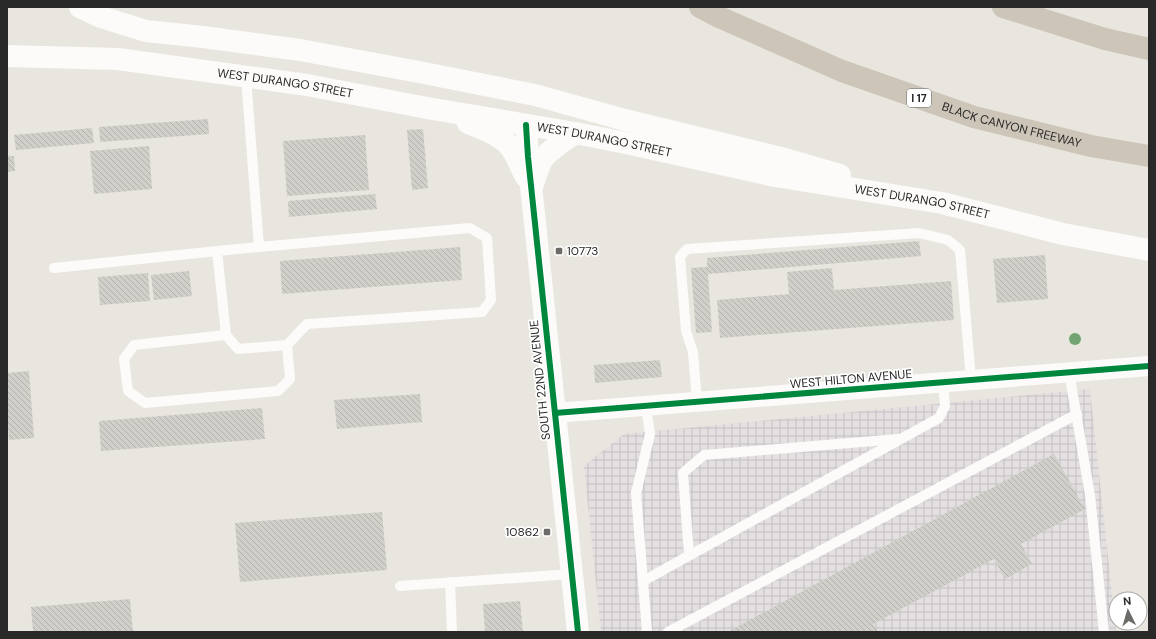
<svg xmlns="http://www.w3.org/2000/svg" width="1156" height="639" font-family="'DM Sans',sans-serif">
  <defs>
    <pattern id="industrial-grid" width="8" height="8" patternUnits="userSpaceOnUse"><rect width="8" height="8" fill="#e4e0e1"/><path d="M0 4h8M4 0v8" fill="none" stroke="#c4c0c1"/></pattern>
    <pattern id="building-back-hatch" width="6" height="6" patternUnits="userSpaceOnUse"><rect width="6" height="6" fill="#d1cfc9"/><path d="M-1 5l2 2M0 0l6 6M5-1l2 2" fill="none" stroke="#b3b2ad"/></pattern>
  </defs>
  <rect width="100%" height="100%" fill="#e8e6de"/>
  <path fill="url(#industrial-grid)" d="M1090 389 1116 632H601L584 466 624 434Z"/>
  <g fill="url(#building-back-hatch)">
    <path d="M208 119 209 134 100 142 99 127Z"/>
    <path d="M92 128 94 143 16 150 14 135Z"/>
    <path d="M423 129 428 188 412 190 407 130Z"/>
    <path d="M365 135 369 190 287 196 283 141Z"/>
    <path d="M149 146 152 189 94 194 90 151Z"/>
    <path d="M7 156H14L15 171 7 172Z"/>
    <path d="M375 194 377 209 289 217 288 201Z"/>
    <path d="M919 241 921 256 708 274 712 332 696 333 691 268 707 267V258Z"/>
    <path d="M460 247 462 280 282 294 280 261Z"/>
    <path d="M1045 255 1048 299 997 303 993 259Z"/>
    <path d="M832 268 834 290 951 281 954 320 720 338 717 300 789 294 787 272Z"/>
    <path d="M189 271 192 296 154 300 151 275Z"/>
    <path d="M148 273 150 301 100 305 98 277Z"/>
    <path d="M660 360 662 377 595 383 594 365Z"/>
    <path d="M29 371 34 438 9 440 7 409V373Z"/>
    <path d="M420 394 422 422 337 429 334 400Z"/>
    <path d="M262 408 265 439 101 451 99 421Z"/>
    <path d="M1054 454 1085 509 1021 544 1032 564 1005 579 994 559 873 624 878 632H862L861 631 860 632H728Z"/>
    <path d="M382 512 387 570 240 582 235 523Z"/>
    <path d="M130 599 133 632H33L31 607Z"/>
    <path d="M520 601 523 632H485L483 604Z"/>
  </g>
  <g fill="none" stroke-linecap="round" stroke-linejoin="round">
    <g stroke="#fcfbfa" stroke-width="10">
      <path d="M246 77 259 247 470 228 487 238 491 300 482 312 307 324 287 345 290 379 278 391 145 403 128 391 124 359 134 345 226 335 217 251 259 247"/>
      <path d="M54 268 217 251"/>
      <path d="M226 335 238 349 287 345"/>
      <path d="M1069 372 1090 495 1104 632"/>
      <path d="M697 402 693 352 686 331 680 257 687 249 919 233 948 240 960 250 971 380"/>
      <path d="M646 406 650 434 636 493 647 632"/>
      <path d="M689 555 683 473 704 455 898 439"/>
      <path d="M643 581 939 418 945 406 943 382"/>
      <path d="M450 582 452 632"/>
      <path d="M400 586 572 574"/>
      <path d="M668 632 1077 414"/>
    </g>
    <path stroke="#fcfbfa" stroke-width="20" d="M555 413 1149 366"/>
    <g stroke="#fcfbfa" stroke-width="22">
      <path d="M80 7 101 17 146 31 203 37 300 50 419 72 535 95 625 120 785 159 840 175"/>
      <path id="s1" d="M7 56 118 59 307 85 427 108 575 133 626 143 775 176 942 203 1063 234 1149 250"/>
      <path d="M468 123C481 128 503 136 511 148 517 157 521 168 526 177"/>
      <path d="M526 125 528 157 578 632"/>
      <path d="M533 184C536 176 538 167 542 160 548 151 566 139 575 133"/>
    </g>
    <g stroke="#ccc5b8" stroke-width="22">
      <path id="s2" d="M700 7 719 17 842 71 974 117 1091 146 1149 156"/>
      <path d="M1003 7 1105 39 1149 49"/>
    </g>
    <g stroke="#fff" stroke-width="8">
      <g id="cycleway">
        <path d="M526 125 528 157 578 632"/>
        <path d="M555 413 1149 366"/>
      </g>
    </g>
    <use href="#cycleway" stroke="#00873e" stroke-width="6"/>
  </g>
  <circle fill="#72a371" cx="1075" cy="339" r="6"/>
  <g fill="#6c6b68" stroke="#fff" stroke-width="1.5">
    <rect x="555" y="247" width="8" height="8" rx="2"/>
    <rect x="543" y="528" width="8" height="8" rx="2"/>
  </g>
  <g text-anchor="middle" stroke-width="3.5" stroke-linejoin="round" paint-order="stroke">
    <rect fill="#fff" stroke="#696969" stroke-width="1" x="907" y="89" width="24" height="18" rx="3"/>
    <g font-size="11" font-weight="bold" fill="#292929">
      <text x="919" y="102">I 17</text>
    </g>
    <g font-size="12" fill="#292929" stroke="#fff">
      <text dy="4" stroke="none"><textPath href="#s1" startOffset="280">WEST DURANGO STREET</textPath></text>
      <text dy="4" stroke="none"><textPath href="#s2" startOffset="334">BLACK CANYON FREEWAY</textPath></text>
      <text dy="4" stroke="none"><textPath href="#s1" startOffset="604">WEST DURANGO STREET</textPath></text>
      <text dy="4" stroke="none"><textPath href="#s1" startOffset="928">WEST DURANGO STREET</textPath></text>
      <text transform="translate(851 379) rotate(-5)" y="4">WEST HILTON AVENUE</text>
      <text transform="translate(540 380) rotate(-96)" y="4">SOUTH 22ND AVENUE</text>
    </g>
    <g font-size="12" fill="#292929" stroke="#fff" text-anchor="start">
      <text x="567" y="255">10773</text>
      <text x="539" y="536" text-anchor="end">10862</text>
    </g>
  </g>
  <rect width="1156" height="639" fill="none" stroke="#292929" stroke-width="16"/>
  <g transform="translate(1128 611) rotate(355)"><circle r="19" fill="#ffffff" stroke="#a9a9a9"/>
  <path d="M0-3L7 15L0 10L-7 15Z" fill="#6c6b68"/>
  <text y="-6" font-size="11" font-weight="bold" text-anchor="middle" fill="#292929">N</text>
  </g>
</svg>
